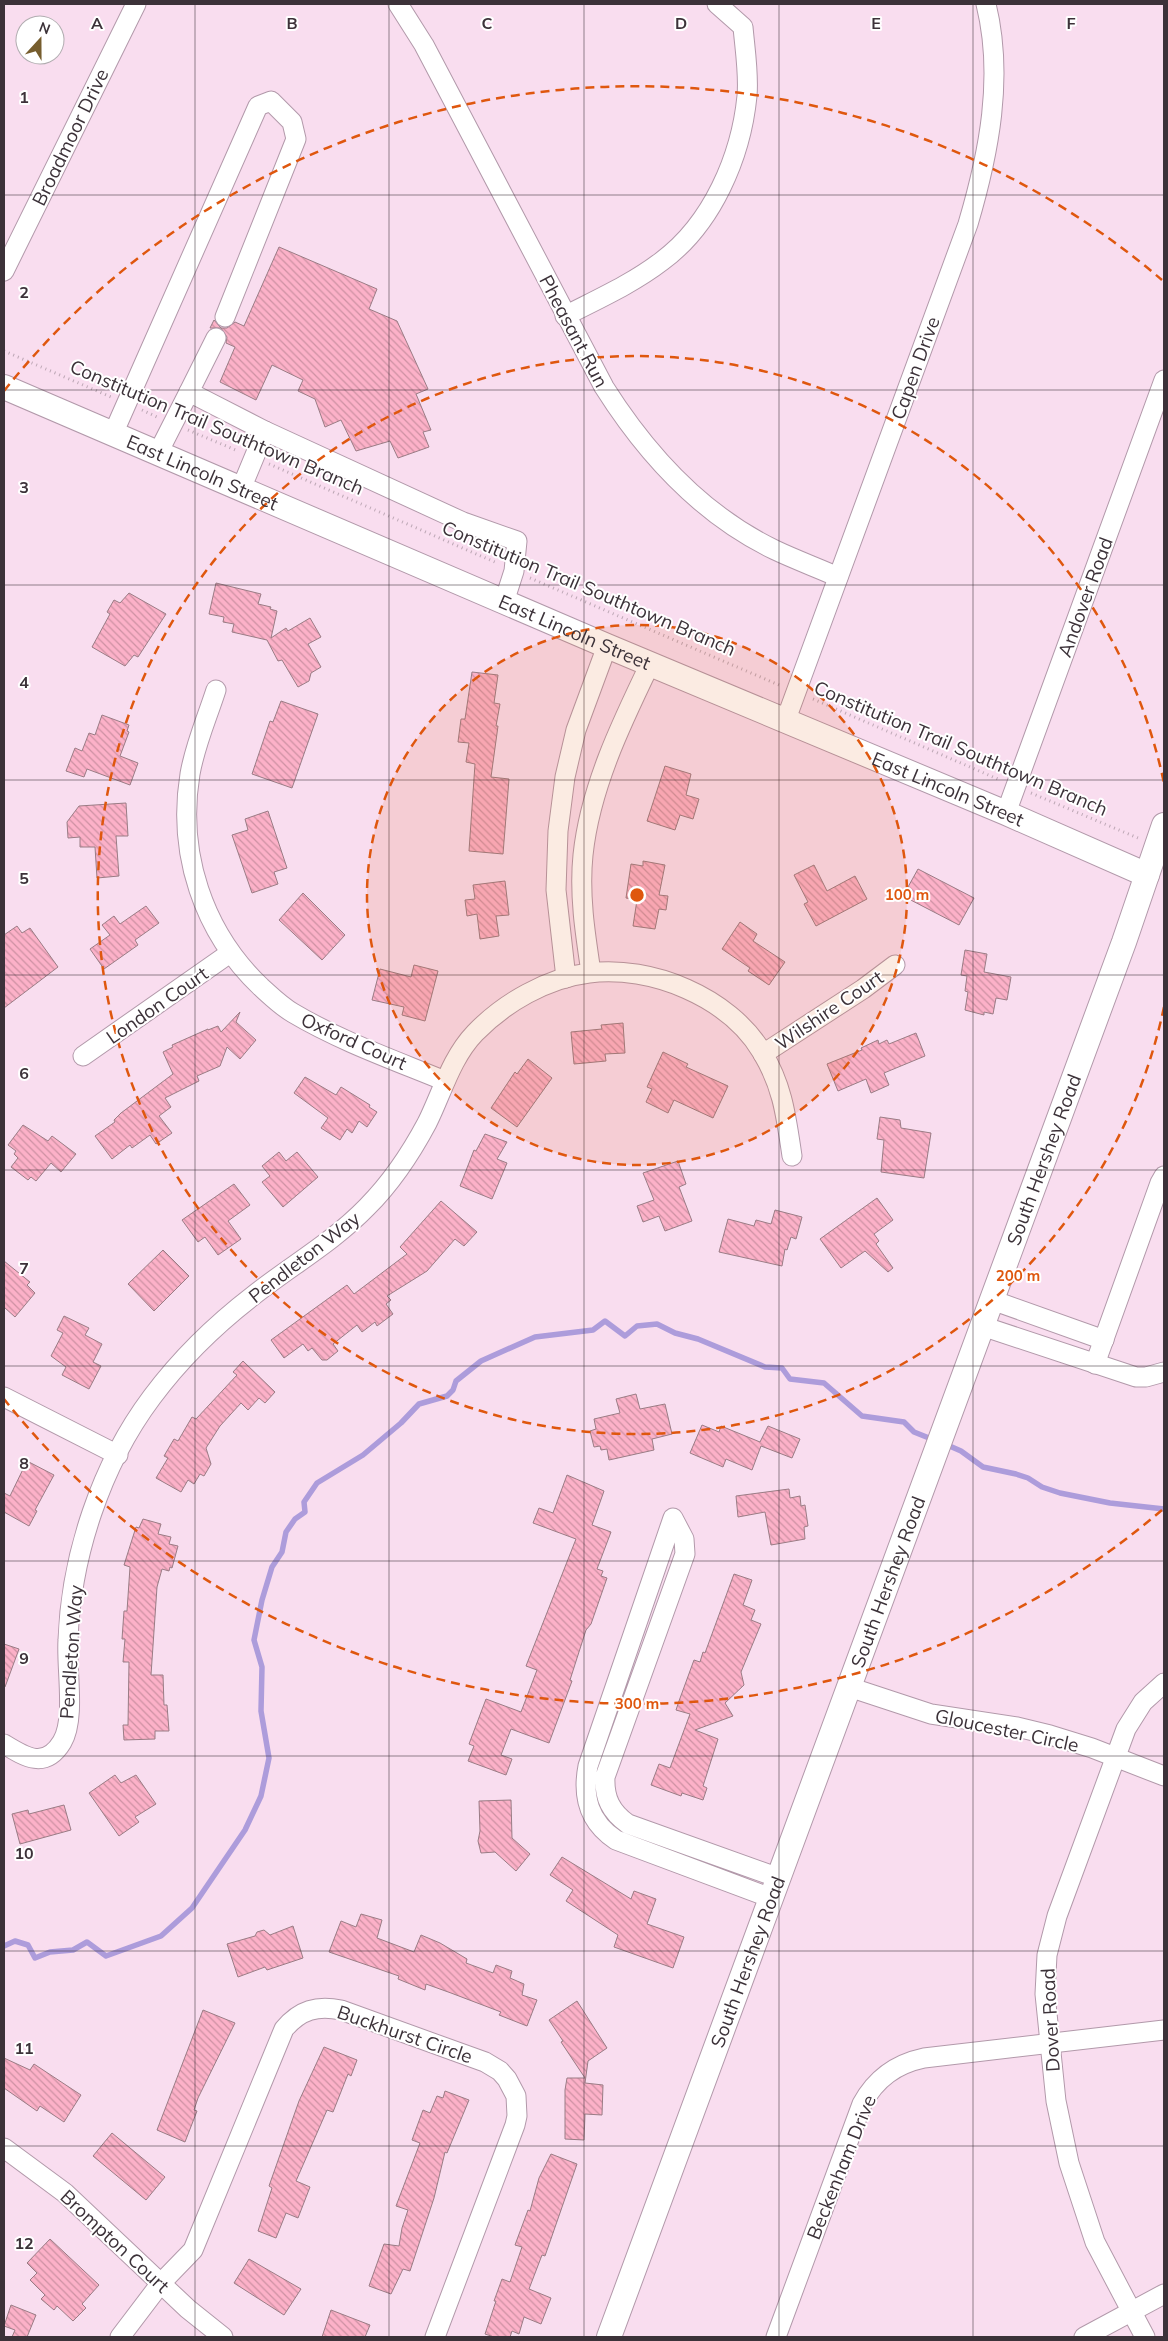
<svg xmlns="http://www.w3.org/2000/svg" width="1168" height="2341" font-family="Mulish,sans-serif">
  <defs>
    <pattern id="building-back-hatch" width="6" height="6" patternUnits="userSpaceOnUse" patternTransform="scale(1.25)"><rect width="6" height="6" fill="#fcb1c8"/><path d="M-1 5l2 2M0 0l6 6M5-1l2 2" fill="none" stroke="#cd91a3"/></pattern>
  </defs>
  <rect width="100%" height="100%" fill="#f9ddef"/>
  <g fill="none" stroke-linecap="round" stroke-linejoin="round">
    <g stroke="#ad9cdb" stroke-width="5.5">
      <path d="M945 1444 961 1451 983 1467 1016 1474 1028 1478 1042 1487 1060 1493 1110 1503 1164 1509"/>
      <path d="M4 1946 15 1941 28 1945 35 1958 50 1952 73 1950 87 1942 106 1956 161 1936 192 1908 245 1830 261 1796 269 1758 261 1711 262 1667 254 1640 262 1600 272 1567 282 1552 286 1532 295 1519 305 1512 304 1502 317 1483 363 1455 401 1423 419 1404 447 1396 453 1390 456 1381 481 1361 535 1337 593 1330 605 1321 625 1336 637 1326 657 1324 675 1333 698 1339 765 1367 782 1368 790 1379 824 1383 862 1416 904 1422 914 1432 934 1440"/>
    </g>
  </g>
  <g fill="url(#building-back-hatch)" stroke="#9a7c85">
    <path d="M279 247 377 289 369 309 397 321 428 389 416 394 431 430 423 432 429 447 398 458 390 441 356 451 341 420 325 427 315 399 298 391 303 380 272 365 256 400 220 382 235 347 226 343 227 337 221 328H210L214 320 221 328H227L235 322 244 326Z"/>
    <path d="M216 583 261 594 258 604 271 607 270 609 277 611 271 638 286 628 288 631 310 618 321 637 308 644 321 667 311 673 309 681 298 687 282 660 278 661 267 640 232 632 234 624 223 622 224 617 209 614Z"/>
    <path d="M129 593 166 614 138 657 134 655 125 666 92 647 110 614 107 612 114 600 120 603Z"/>
    <path d="M472 672 498 675 494 703 500 704 496 726H498L491 777 509 779 503 854 469 851 475 764 466 762 469 743 458 742 461 719H465Z"/>
    <path d="M281 701 318 714 292 788 252 774 270 721 273 722Z"/>
    <path d="M102 715 129 725 127 731 129 732 120 756 138 763 130 785 87 769 84 777 66 771 75 748 82 751 89 733 95 735Z"/>
    <path d="M665 766 691 774 686 795 699 799 693 819 680 815 675 830 647 821Z"/>
    <path d="M126 803 128 836H116L119 876 97 878 95 847H80V837L68 838 67 822 79 806Z"/>
    <path d="M268 811 287 868 274 872 278 884 252 893 232 835 248 830 245 819Z"/>
    <path d="M643 861 665 865 659 895 668 896 666 910 659 909 655 929 633 926 637 900 626 898 631 864 643 866Z"/>
    <path d="M814 865 827 891 855 876 867 899 816 926 804 904 808 902 794 875Z"/>
    <path d="M918 869 974 898 959 925 903 896Z"/>
    <path d="M505 881 509 915 496 916 499 936 480 939 477 914 467 916 465 900 475 899 473 885Z"/>
    <path d="M303 893 345 935 322 960 279 920Z"/>
    <path d="M146 906 159 923 135 940 138 945 104 969 90 949 110 935 102 925 114 916 120 924Z"/>
    <path d="M740 922 757 934 753 941 785 962 769 985 748 971 750 968 722 949Z"/>
    <path d="M17 926 22 933 30 928 58 967 4 1008V935Z"/>
    <path d="M965 950 987 954 984 972 1011 977 1007 1000 996 998 993 1014 984 1012V1015L965 1010 968 992 965 991 967 976 961 975Z"/>
    <path d="M414 965 438 971 425 1021 402 1015 404 1007 372 1000 380 969 411 977Z"/>
    <path d="M240 1012 236 1022 256 1040 240 1059 227 1047 220 1066 197 1076 199 1081 165 1098 171 1107 159 1116 172 1133 156 1144 150 1135 132 1148 130 1145 112 1159 95 1136 115 1122 114 1120 121 1113 173 1074 163 1052 173 1047 172 1045 208 1029V1030L218 1026 221 1032Z"/>
    <path d="M623 1023 625 1053 605 1054 606 1061 574 1064 571 1032 602 1029 601 1025Z"/>
    <path d="M916 1033 925 1056 884 1073 889 1085 871 1093 866 1079 838 1091 827 1064 862 1050 861 1048 878 1040 879 1044 887 1040 889 1044Z"/>
    <path d="M663 1052 688 1064 686 1067 728 1086 713 1118 674 1100 668 1113 646 1102 652 1089 647 1087Z"/>
    <path d="M528 1059 552 1078 517 1127 491 1108 515 1072 517 1074Z"/>
    <path d="M305 1077 336 1095 341 1087 370 1105 369 1107 377 1112 367 1127 359 1121 352 1133 347 1129 340 1140 321 1128 328 1118 294 1093Z"/>
    <path d="M880 1117 900 1120 901 1128 931 1133 924 1178 881 1172 884 1140 877 1139Z"/>
    <path d="M23 1125 48 1141 52 1136 76 1154 61 1172 51 1163 36 1181 31 1177 28 1180 11 1167 18 1158 14 1154 16 1151 8 1145Z"/>
    <path d="M485 1134 507 1142 497 1159 507 1163 492 1199 460 1186 474 1150 476 1151Z"/>
    <path d="M279 1152 286 1161 297 1152 318 1177 283 1207 262 1182 270 1176 262 1166Z"/>
    <path d="M678 1161 686 1184 679 1187 692 1221 665 1231 659 1216 643 1222 637 1206 654 1200 643 1173Z"/>
    <path d="M234 1184 250 1205 228 1221 241 1239 218 1255 205 1237 198 1242 182 1220Z"/>
    <path d="M877 1198 893 1220 874 1234 879 1241 876 1244 893 1268 888 1272 865 1251 841 1268 820 1239Z"/>
    <path d="M441 1201 477 1232 464 1246 455 1239 427 1271 387 1296 391 1300 386 1304 393 1314 377 1326 375 1322 362 1332 357 1325 333 1344 338 1351 327 1360H322L312 1348 308 1351 303 1344 284 1358 271 1340 347 1285 354 1294 407 1254 400 1247Z"/>
    <path d="M775 1210 802 1217 796 1239 791 1237 787 1250 785 1249 782 1266 719 1252 728 1219 754 1226 756 1220 771 1224Z"/>
    <path d="M163 1250 189 1276 154 1311 128 1284Z"/>
    <path d="M4 1261 30 1282 27 1285 35 1293 15 1317 4 1307Z"/>
    <path d="M64 1316 89 1328 85 1335 102 1344 93 1362 101 1366 89 1389 62 1375 66 1367 51 1356 63 1333 57 1330Z"/>
    <path d="M243 1361 275 1392 265 1403 259 1398 248 1410 241 1403 220 1426 206 1448 211 1464 204 1476 200 1474 194 1484 188 1480 181 1492 156 1478 168 1458 164 1456 174 1439 178 1441 192 1417 196 1419 237 1375 233 1372Z"/>
    <path d="M636 1394 640 1409 665 1404 672 1434 652 1439 654 1450 609 1460 607 1449 601 1450 600 1446 594 1447 590 1431 596 1429 594 1419 620 1413 616 1399Z"/>
    <path d="M702 1425 719 1432 721 1426 760 1442 768 1426 800 1439 792 1458 761 1446 752 1470 726 1459 723 1467 690 1453Z"/>
    <path d="M27 1461 54 1475 35 1510 37 1511 29 1526 4 1512V1493L10 1496Z"/>
    <path d="M567 1475 604 1491 592 1525 611 1532 597 1569 603 1571 601 1576 607 1578 591 1624 586 1630 570 1680 572 1681 549 1743 511 1729 501 1755 512 1759 506 1775 468 1761 474 1746 469 1744 486 1699 521 1712 537 1670 526 1666 576 1539 533 1523 539 1508 553 1513Z"/>
    <path d="M789 1489 790 1498 800 1496 801 1506 805 1505 808 1526 804 1527 805 1539 771 1545 765 1512 738 1517 736 1496Z"/>
    <path d="M143 1519 161 1524 158 1534 171 1537 169 1544 178 1546 172 1568 170 1567 169 1571 162 1569 157 1587 151 1675H163L164 1705H167L169 1731H155V1739L124 1740 123 1725H128L129 1662H123L125 1639H122L124 1611H127L130 1567 124 1565 136 1527 139 1528Z"/>
    <path d="M734 1574 752 1580 743 1605 755 1610 751 1620 761 1624 741 1672 744 1685 725 1703 733 1716 695 1730 718 1739 703 1786 707 1788 703 1800 682 1793 681 1796 651 1785 659 1764 670 1768 690 1714 676 1710 679 1701 694 1660 700 1662 703 1652 705 1653Z"/>
    <path d="M4 1644 19 1649 5 1687H4Z"/>
    <path d="M115 1775 121 1783 136 1775 156 1804 135 1817 139 1822 119 1836 89 1793Z"/>
    <path d="M511 1800 512 1838 530 1854 516 1871 495 1852 481 1853 478 1841 480 1831 479 1801Z"/>
    <path d="M64 1805 71 1830 20 1844 12 1814 28 1810 29 1814Z"/>
    <path d="M562 1857 631 1899 634 1891 656 1899 647 1924 684 1937 673 1968 614 1947 618 1935 566 1901 573 1890 550 1875Z"/>
    <path d="M361 1914 382 1920 377 1938 414 1952 421 1935 440 1943 467 1959 466 1963 493 1973 496 1965 512 1971 510 1978 524 1984 522 1995 537 2000 527 2026 499 2015 501 2012 451 1993 426 1984 425 1990 398 1979 399 1976 329 1952 341 1921 356 1927Z"/>
    <path d="M293 1926 303 1958 267 1970 265 1967 238 1977 227 1944 255 1936 257 1932 264 1930 270 1935Z"/>
    <path d="M577 2001 607 2048 588 2061 585 2083 603 2085 602 2115 585 2114 584 2140 565 2139V2090L567 2078H585L561 2042 563 2041 549 2020Z"/>
    <path d="M203 2010 235 2023 198 2098 194 2110 197 2111 185 2142 157 2130Z"/>
    <path d="M324 2047 357 2060 351 2076 348 2074 333 2112 327 2110 296 2181 310 2187 298 2218 286 2213 276 2238 258 2231 272 2188 269 2186 299 2101Z"/>
    <path d="M4 2058 30 2070 34 2064 81 2095 64 2122 40 2106 37 2111 4 2088Z"/>
    <path d="M445 2091 469 2100 447 2153 445 2152 434 2198 410 2271 403 2269 391 2294 369 2286 384 2244 399 2246 402 2228 408 2210 396 2206 420 2143 412 2140 423 2110 430 2113 437 2096 443 2098Z"/>
    <path d="M112 2133 165 2177 146 2200 93 2156Z"/>
    <path d="M551 2154 577 2164 545 2256 542 2255 529 2289 551 2298 541 2324 524 2317 519 2334 512 2331 510 2337H494L485 2334 496 2301H494L502 2279 510 2282 522 2247 515 2245 528 2210 530 2211 539 2178Z"/>
    <path d="M50 2239 99 2285 82 2304 86 2308 73 2321 57 2306 54 2310 41 2299 45 2295 30 2280 37 2273 27 2263Z"/>
    <path d="M249 2259 301 2289 284 2315 234 2283Z"/>
    <path d="M11 2305 36 2315 27 2337H12L15 2330 4 2326Z"/>
    <path d="M331 2310 370 2325 365 2337H322Z"/>
  </g>
  <g fill="none" stroke-linecap="round" stroke-linejoin="round">
    <g stroke="#b299aa" stroke-width="21">
      <g id="minor">
        <path d="M398 4 424 45 604 387C647 455 702 515 775 550 796 560 818 568 838 577"/>
        <path d="M4 271 136 4"/>
        <path d="M565 316C598 299 632 284 662 261 712 224 741 157 747 96 749 74 745 50 743 27L717 4"/>
        <path d="M216 338 189 392 265 431 463 522 517 541 514 571 504 602"/>
        <path d="M113 434 258 106 271 101 292 122 296 139 225 317"/>
        <path d="M158 453 189 392"/>
        <path d="M241 489 265 431"/>
        <path d="M216 690C207 718 195 745 190 774 177 853 203 932 261 987 271 996 281 1006 293 1013 340 1041 394 1060 445 1081"/>
        <path d="M785 722 968 224C989 153 1004 77 986 4"/>
        <path d="M1006 813 1164 380"/>
        <path d="M591 972C585 933 579 894 583 855 590 788 621 724 650 664"/>
        <path d="M566 978 556 890 558 831 565 777 576 730 607 646"/>
        <path d="M763 1054 863 989 895 965"/>
        <path d="M83 1056 230 953"/>
        <path d="M992 1300 1104 1340"/>
        <path d="M982 1326 1136 1377H1146L1164 1372"/>
        <path d="M1095 1364 1160 1183 1164 1176"/>
        <path d="M4 1397 118 1455"/>
        <path d="M849 1687 931 1714 1017 1727 1050 1735 1092 1748 1164 1776"/>
        <path d="M4 1744C25 1757 45 1770 62 1742 76 1719 66 1668 68 1640 71 1556 101 1465 152 1397 181 1358 215 1325 254 1295 292 1265 333 1242 367 1207 391 1183 411 1153 427 1123 442 1093 451 1058 475 1033 504 1003 547 978 589 973 651 965 729 997 762 1052 783 1087 786 1116 792 1156"/>
        <path d="M771 1898 616 1840C589 1822 582 1797 588 1766L673 1518 684 1539 685 1554 605 1777C604 1798 611 1812 628 1824L779 1878"/>
        <path d="M4 2148 65 2193 188 2309 223 2337"/>
        <path d="M120 2337 161 2283 193 2250 284 2029C300 2010 317 2005 341 2010L485 2062 500 2071 507 2079 516 2096 517 2116 515 2125 435 2337"/>
        <path d="M776 2337 862 2104C876 2078 896 2064 924 2058L1164 2030"/>
        <path d="M1084 2337 1164 2294"/>
        <path d="M1145 2337 1095 2242 1069 2163 1056 2101 1045 1994 1047 1955 1057 1916 1126 1729 1143 1702 1164 1683"/>
      </g>
    </g>
    <g stroke="#b299aa" stroke-width="26">
      <g id="major">
        <path id="s1" d="M4 387 607 646 1006 813 1147 875"/>
        <path id="s2" d="M609 2337 1124 942 1164 825"/>
      </g>
    </g>
    <g stroke="#bda7b5" stroke-width="3" stroke-dasharray="1 4" stroke-linecap="butt">
      <path d="M4 351 111 397"/>
      <path d="M142 410 157 417"/>
      <path d="M188 430 238 451"/>
      <path d="M269 464 497 563"/>
      <path d="M530 578 779 685"/>
      <path d="M813 699 1000 780"/>
      <path d="M1031 793 1138 838"/>
    </g>
    <use href="#minor" stroke="#fff" stroke-width="19"/>
    <use href="#major" stroke="#fff" stroke-width="24"/>
  </g>
  <path fill="none" stroke="#3c3239" stroke-width="1" stroke-opacity="0.55" d="M195 4V2337M389 4V2337M584 4V2337M779 4V2337M973 4V2337M4 195H1164M4 390H1164M4 585H1164M4 780H1164M4 975H1164M4 1170H1164M4 1366H1164M4 1561H1164M4 1756H1164M4 1951H1164M4 2146H1164"/>
  <circle cx="637" cy="895" r="270" fill="#df570e" fill-opacity=".12"/>
  <g fill="none" stroke="#df570e" stroke-width="2.5" stroke-dasharray="9 6">
    <circle cx="637" cy="895" r="270"/>
    <path d="M1164 1007A539 539 0 1 1 1164 783"/>
    <path d="M1162 1510A809 809 0 0 1 4 1399M4 391A809 809 0 0 1 1162 280"/>
  </g>
  <g text-anchor="middle" stroke-width="4" stroke-linejoin="round" paint-order="stroke">
    <g font-size="19" fill="#3c3239" stroke="#fff">
      <text transform="translate(70 137) rotate(-64)" y="7">Broadmoor Drive</text>
      <text transform="translate(574 331) rotate(62)" y="7">Pheasant Run</text>
      <text transform="translate(915 368) rotate(-70)" y="7">Capen Drive</text>
      <text transform="translate(217 427) rotate(23)" y="7">Constitution Trail Southtown Branch</text>
      <text dy="7" stroke="none"><textPath href="#s1" startOffset="216">East Lincoln Street</textPath></text>
      <text transform="translate(589 588) rotate(23)" y="7">Constitution Trail Southtown Branch</text>
      <text transform="translate(1085 597) rotate(-70)" y="7">Andover Road</text>
      <text dy="7" stroke="none"><textPath href="#s1" startOffset="621">East Lincoln Street</textPath></text>
      <text transform="translate(961 748) rotate(23)" y="7">Constitution Trail Southtown Branch</text>
      <text dy="7" stroke="none"><textPath href="#s1" startOffset="1026">East Lincoln Street</textPath></text>
      <text transform="translate(157 1005) rotate(-35)" y="7">London Court</text>
      <text transform="translate(829 1010) rotate(-34)" y="7">Wilshire Court</text>
      <text transform="translate(354 1041) rotate(24)" y="7">Oxford Court</text>
      <text dy="7" stroke="none"><textPath href="#s2" startOffset="1255">South Hershey Road</textPath></text>
      <text transform="translate(304 1257) rotate(-38)" y="7">Pendleton Way</text>
      <text dy="7" stroke="none"><textPath href="#s2" startOffset="805">South Hershey Road</textPath></text>
      <text transform="translate(71 1652) rotate(-86)" y="7">Pendleton Way</text>
      <text transform="translate(1007 1730) rotate(12)" y="7">Gloucester Circle</text>
      <text dy="7" stroke="none"><textPath href="#s2" startOffset="400">South Hershey Road</textPath></text>
      <text transform="translate(1050 2020) rotate(-93)" y="7">Dover Road</text>
      <text transform="translate(405 2034) rotate(19)" y="7">Buckhurst Circle</text>
      <text transform="translate(841 2167) rotate(-68)" y="7">Beckenham Drive</text>
      <text transform="translate(115 2241) rotate(43)" y="7">Brompton Court</text>
    </g>
  </g>
  <g font-size="16" text-anchor="middle" font-weight="bold" fill="#3c3239" stroke="#fff" stroke-width="4" stroke-linejoin="round" paint-order="stroke">
    <text x="97" y="29">A</text>
    <text x="292" y="29">B</text>
    <text x="487" y="29">C</text>
    <text x="681" y="29">D</text>
    <text x="876" y="29">E</text>
    <text x="1071" y="29">F</text>
    <text x="24" y="103">1</text>
    <text x="24" y="298">2</text>
    <text x="24" y="493">3</text>
    <text x="24" y="688">4</text>
    <text x="24" y="884">5</text>
    <text x="24" y="1079">6</text>
    <text x="24" y="1274">7</text>
    <text x="24" y="1469">8</text>
    <text x="24" y="1664">9</text>
    <text x="24" y="1859">10</text>
    <text x="24" y="2054">11</text>
    <text x="24" y="2249">12</text>
  </g>
  <circle cx="637" cy="895" r="8" fill="#df570e" stroke="#fff" stroke-width="2.5"/>
  <g font-size="15" text-anchor="middle" font-weight="bold" fill="#df570e" stroke="#fff" stroke-width="4" stroke-linejoin="round" paint-order="stroke">
    <text x="907" y="900">100 m</text>
    <text x="1018" y="1281">200 m</text>
    <text x="637" y="1709">300 m</text>
  </g>
  <rect width="1168" height="2341" fill="none" stroke="#3c3239" stroke-width="10"/>
  <g transform="translate(40 40) rotate(21)"><circle r="24" fill="#ffffff" stroke="#b1adb0"/>
  <path d="M0-4L9 19L0 12L-9 19Z" fill="#765d2e"/>
  <text y="-8" font-size="14" font-weight="bold" text-anchor="middle" fill="#3c3239">N</text>
  </g>
</svg>
